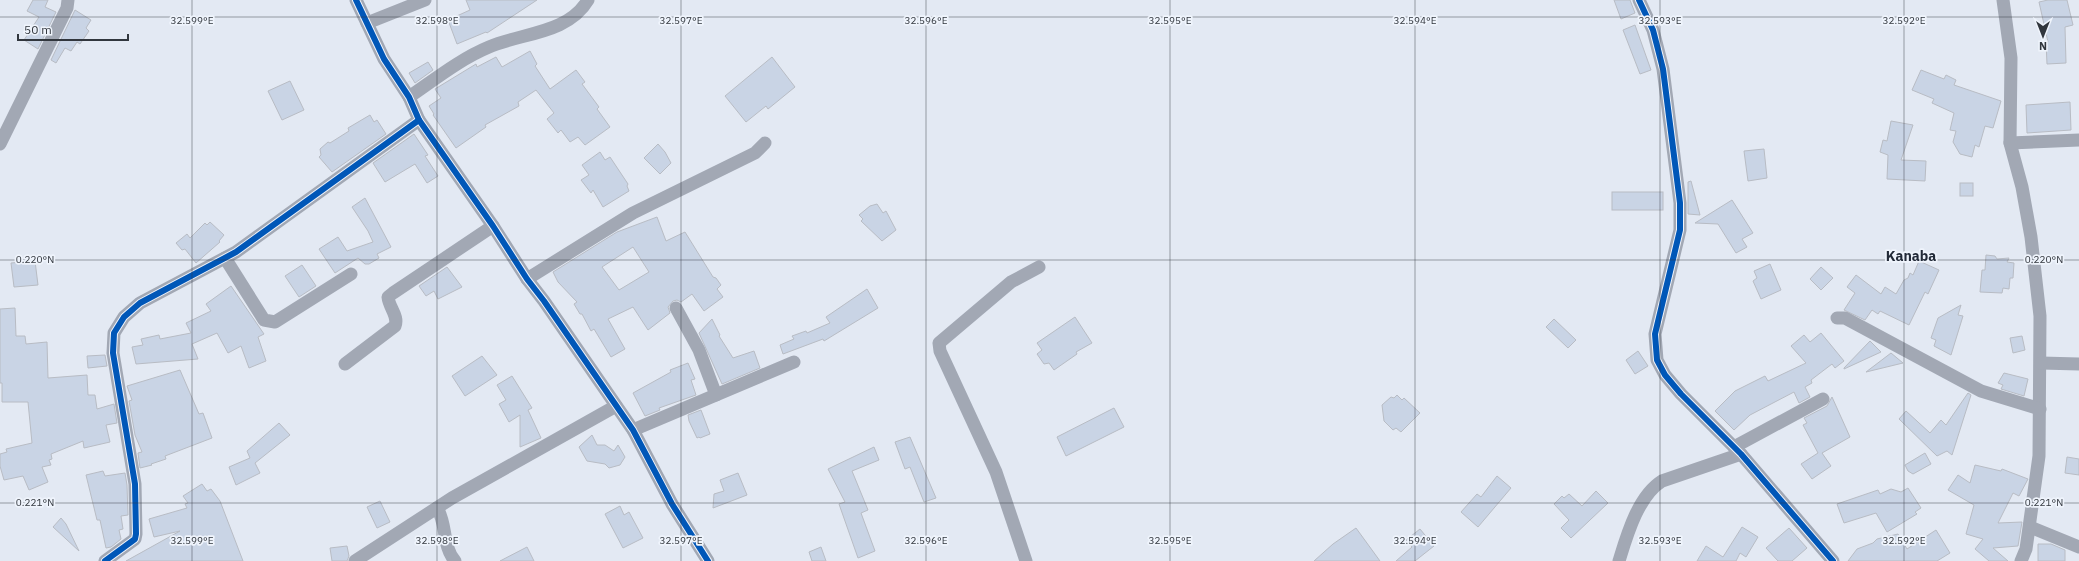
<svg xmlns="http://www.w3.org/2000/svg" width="2079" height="561" font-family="'IBM Plex Sans',sans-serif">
  <rect width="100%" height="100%" fill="#e3e9f3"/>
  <g fill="#c9d4e5" stroke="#b8bcc4" fill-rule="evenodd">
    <path d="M33 0H48L45 7 56 12 38 49 24 40 39 17 27 11Z"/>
    <path d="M466 0H537L487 33 486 32 457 44 448 20 470 10Z"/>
    <path d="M1614 0H1630L1635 13 1621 19Z"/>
    <path d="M2048 0H2067L2073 25 2065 27 2066 63 2047 64 2046 42H2048L2039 2Z"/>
    <path d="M75 10 91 20 86 28 89 31 80 44 77 42 71 51 65 48 56 63 51 60Z"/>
    <path d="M1635 25 1651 70 1640 74 1623 30Z"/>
    <path d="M530 51 537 64 535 66 550 89 576 70 585 82 582 84 599 107 597 109 610 127 585 145 578 137 570 142 561 130 558 133 547 119 554 113 536 90 518 102 519 106 485 125 486 127 456 148 433 115 434 114 429 106 441 98 435 89 476 64 477 67 496 57 502 67Z"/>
    <path d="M772 57 795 87 768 109 766 106 746 122 725 96Z"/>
    <path d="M428 62 433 70 415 83 409 73Z"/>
    <path d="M1921 70 1944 79 1946 75 1956 80 1954 85 2001 101 1993 128 1985 126 1979 147 1975 145 1972 157 1960 154 1953 142 1956 131 1950 130 1954 113 1932 103 1934 99 1912 90Z"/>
    <path d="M290 81 304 110 282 120 268 91Z"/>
    <path d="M2070 102 2071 130 2027 133 2026 105Z"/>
    <path d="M370 115 374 122 377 120 386 134 332 172 319 157 321 155 320 149 328 142 330 143 349 131 348 128Z"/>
    <path d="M1891 121 1913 125 1901 160 1926 161 1925 181 1887 179 1888 155 1880 152 1883 140 1887 141Z"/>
    <path d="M414 134 428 155 425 156 438 176 427 183 415 164 385 182 373 163Z"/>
    <path d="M658 144 665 152 671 163 660 174 644 158Z"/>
    <path d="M1764 149 1767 178 1748 181 1744 151Z"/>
    <path d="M600 152 605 160 610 157 628 184 627 186 629 191 603 207 593 190 591 193 581 180 589 175 582 165Z"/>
    <path d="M1691 181 1700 215 1688 214V182Z"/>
    <rect x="1960" y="183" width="13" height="13"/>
    <rect x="1612" y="192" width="51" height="18"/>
    <path d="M365 198 391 247 377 254 379 258 369 264H365L358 258 335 273 319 249 338 237 347 251 373 242 368 231 352 207Z"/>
    <path d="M1732 200 1753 233 1742 239 1747 247 1736 253 1718 224 1695 223Z"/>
    <path d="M877 204 883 213 886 211 896 230 882 241 861 221 863 219 859 215 870 206Z"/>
    <path d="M657 217 666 241 685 232 713 277 716 278 721 285 717 289 723 297 704 311 692 294 681 302 677 300 673 301 668 307 670 313 648 330 633 307 608 319 625 349 611 357 594 329 591 331 582 314H580L574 304 577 302 558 282 553 272 617 232ZM633 247 649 272 619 290 602 267Z"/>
    <path d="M210 222 224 235 219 241 220 242 196 263 185 249 182 250 176 243 187 234 190 238 205 223 207 225Z"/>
    <path d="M1986 255 1995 256 1997 259 2009 258 2007 262 2014 263 2013 278H2010L2009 289 2003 288 2002 293 1980 292 1982 270H1985Z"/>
    <path d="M35 261 38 285 14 287 11 263Z"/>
    <path d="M1919 261 1939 270 1928 294 1925 292 1909 325 1880 311 1878 314 1872 310 1865 320 1844 310 1855 293 1847 287 1856 275 1881 294 1885 287 1896 294 1904 280 1908 278 1910 273 1913 275Z"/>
    <path d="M1770 264 1781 290 1761 299 1753 281 1757 278 1754 271Z"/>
    <path d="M302 265 316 286 299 297 285 276Z"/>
    <path d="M447 267 462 287 438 299 434 291 426 296 419 286Z"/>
    <path d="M1821 267 1833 278 1821 290 1810 279Z"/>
    <path d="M231 286 264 334 258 337 266 361 249 368 241 346 228 353 217 333 192 344 198 359 136 364 132 347 143 345 141 339 159 335 160 339 191 333 186 323 211 311 206 304Z"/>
    <path d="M867 289 878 308 824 341 823 339 783 354 780 345 794 339 792 336 806 331 807 333 830 323 826 317Z"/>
    <path d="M1961 305 1958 315 1963 316 1951 355 1934 346 1936 340 1931 338 1938 318Z"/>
    <path d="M15 308 16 336H25L26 344 47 342 48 378 87 375 88 395H95L97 409 114 404 117 423 106 425 110 442 84 448 83 441 51 454 52 459 49 460 51 465 42 467 48 482 29 490 23 476 4 480 0 466V454L7 452 6 449 32 443 28 402H2V383H0V309Z"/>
    <path d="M1075 317 1092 343 1076 352 1077 354 1054 370 1049 363 1044 364 1037 354 1042 350 1037 343Z"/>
    <path d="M712 319 720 335 719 336 733 358 754 351 760 368 722 384 699 333Z"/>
    <path d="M1554 319 1576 340 1568 348 1546 327Z"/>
    <path d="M1821 333 1844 361 1835 368 1832 364 1811 380 1812 383 1805 387 1810 397 1799 403 1794 392 1750 415 1734 430 1715 411 1735 391 1765 376 1768 381 1806 363 1791 346 1804 335 1810 342Z"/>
    <path d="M2022 336 2025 350 2013 353 2010 338Z"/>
    <path d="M1870 341 1881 352 1844 369V368Z"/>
    <path d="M1638 351 1648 366 1635 374 1626 360Z"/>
    <path d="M1891 353 1903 363 1866 372Z"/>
    <path d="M105 355 107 366 88 368 87 356Z"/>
    <path d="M482 356 497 375 465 396 452 376Z"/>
    <path d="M688 363 695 379 691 380 696 395 659 408 660 410 645 416 633 393 671 372 670 370Z"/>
    <path d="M180 370 199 414 203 413 212 438 165 456 166 459 151 464 152 465 140 468 138 453 142 452 135 435 129 401 132 400 127 386Z"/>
    <path d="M2004 373 2028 379 2024 396 2001 389 2003 385 1998 383Z"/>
    <path d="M512 376 532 408 528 410 541 438 520 447V415L509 422 499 404 506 400 497 385Z"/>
    <path d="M1968 393 1971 395 1952 455 1947 451 1937 456 1899 419 1906 411 1930 433 1941 420 1946 425Z"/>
    <path d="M1397 395 1402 400 1404 398 1420 413 1401 432 1396 428 1393 430 1384 421 1382 405 1391 397 1394 398Z"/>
    <path d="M1832 397 1850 437 1822 453 1831 466 1812 479 1801 464 1818 453 1803 425 1807 423 1804 418 1827 406Z"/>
    <path d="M1114 408 1124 427 1066 456 1057 437Z"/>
    <path d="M701 410 710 434 700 438 699 437 697 438 689 421 688 415Z"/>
    <path d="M279 423 290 435 255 463 260 473 236 485 229 467 250 458 247 451Z"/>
    <path d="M592 435 597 445H605L614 451 618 445 625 457 620 465 609 468 605 464 587 461 579 447Z"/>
    <path d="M910 437 936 498 924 502 910 467 905 469 895 442Z"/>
    <path d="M874 447 879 460 852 471 868 510 861 513 875 551 858 558 839 504 845 502 828 469Z"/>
    <path d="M1925 453 1931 464 1913 474 1908 471 1905 465Z"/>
    <path d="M2067 457 2079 459V475L2065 473Z"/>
    <path d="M1975 465 2001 471 2002 469 2028 479 2019 496 2013 493 1998 523 2022 522 2018 546 1993 548 2008 561H1989L1975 549 1983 539 1966 534 1974 505 1948 490 1958 475 1970 483Z"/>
    <path d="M103 471 105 476 125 473 127 485 128 515 121 516 123 529 119 530 121 539 111 547 106 548 100 520H97L86 475Z"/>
    <path d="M738 473 747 495 713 508 714 494 724 491 720 480Z"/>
    <path d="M1497 476 1511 488 1478 527 1461 512 1477 494 1481 497Z"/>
    <path d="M202 484 207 491 211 489 220 501 243 561H126L180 531 154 537 149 519 187 508 185 504 188 503 183 496Z"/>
    <path d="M1908 488 1921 508 1915 512 1917 514 1887 532 1876 513 1844 523 1837 504 1878 490 1880 494 1891 489 1901 492Z"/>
    <path d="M1596 491 1608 503 1571 538 1561 528 1569 520 1554 504 1562 496 1564 498 1569 494 1582 506Z"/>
    <path d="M380 501 390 522 377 528 367 507Z"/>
    <path d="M620 506 624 515 629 512 643 538 623 548 605 514Z"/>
    <path d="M61 518 66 524 79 551 53 527Z"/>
    <path d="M1742 527 1758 537 1746 557 1740 553 1736 561H1697L1706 546 1723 557Z"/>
    <path d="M1356 528 1380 561H1314L1333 544Z"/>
    <path d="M1789 528 1807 548 1792 561H1778L1766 548Z"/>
    <path d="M1420 529 1434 546 1415 561H1396L1412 547 1406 540Z"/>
    <path d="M1936 530 1950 553 1937 561H1848L1857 549 1873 543 1877 539 1898 534 1907 549Z"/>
    <path d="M2038 544H2051L2065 550V561H2038Z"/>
    <path d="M347 546 349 556 347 561H332L330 548Z"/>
    <path d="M527 547 534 561H500Z"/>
    <path d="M821 547 826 561H812L809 552Z"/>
  </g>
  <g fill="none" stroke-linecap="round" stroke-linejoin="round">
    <g stroke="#a2a8b4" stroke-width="13">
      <path d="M356 0 384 59 409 97 419 120 493 226 527 279 544 301 633 430 672 504 708 561"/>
      <path d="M1639 0 1653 30 1663 69 1680 203V230L1655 334 1657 360 1665 375 1681 394 1741 454 1833 561"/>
      <path d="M2003 0 2011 58 2010 143 2022 187 2031 237 2040 316 2039 456 2026 549 2021 561"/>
      <path d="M367 23 425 0"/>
      <path d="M409 97C434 80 460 59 489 47 521 33 568 34 588 0"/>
      <path d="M2010 143 2079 140"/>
      <path d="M0 144 67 8 68 0"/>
      <path d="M225 258 264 320 275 322 351 274"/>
      <path d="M527 279 633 213 755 153 765 143"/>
      <path d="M676 308 699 350 716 395"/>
      <path d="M1837 318H1845L1981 391 2040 409"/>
      <path d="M2041 363 2079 364"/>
      <path d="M345 364 395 326C399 316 389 308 388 297L393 293 493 226"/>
      <path d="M633 430 794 362"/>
      <path d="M1734 447 1823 399"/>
      <path d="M437 508C447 523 442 546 455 561"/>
      <path d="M2030 527 2079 547"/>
      <path d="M105 561 131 542 135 539 136 534 135 484 113 353 114 333 124 317 140 303 236 252 419 120"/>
      <path d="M355 561 452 498 616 406"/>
      <path d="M1026 561 996 472 940 351 939 343 1011 282 1039 267"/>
      <path d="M1619 561C1627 535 1638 496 1662 481L1741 454"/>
    </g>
    <g stroke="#eff4fc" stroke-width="8">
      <g id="cycleway">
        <path d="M356 0 384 59 409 97 419 120 493 226 527 279 544 301 633 430 672 504 708 561"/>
        <path d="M1639 0 1653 30 1663 69 1680 203V230L1655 334 1657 360 1665 375 1681 394 1741 454 1833 561"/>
        <path d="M105 561 131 542 135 539 136 534 135 484 113 353 114 333 124 317 140 303 236 252 419 120"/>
      </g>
    </g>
    <use href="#cycleway" stroke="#0057b8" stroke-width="6"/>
  </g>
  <path fill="none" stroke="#31363d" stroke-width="1" stroke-opacity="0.45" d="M192 0V561M437 0V561M681 0V561M926 0V561M1170 0V561M1415 0V561M1660 0V561M1904 0V561M0 17H2079M0 260H2079M0 503H2079"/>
  <g text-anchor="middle" stroke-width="3.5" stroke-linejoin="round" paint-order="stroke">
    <g font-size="14" font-weight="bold" fill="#222a38" stroke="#eff4fc">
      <text x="1911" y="261">Kanaba</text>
    </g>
  </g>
  <g font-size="10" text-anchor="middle" fill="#31363d" stroke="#eff4fc" stroke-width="3.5" stroke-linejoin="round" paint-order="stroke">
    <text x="192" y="24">32.599°E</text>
    <text x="437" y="24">32.598°E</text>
    <text x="681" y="24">32.597°E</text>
    <text x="926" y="24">32.596°E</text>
    <text x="1170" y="24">32.595°E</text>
    <text x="1415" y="24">32.594°E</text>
    <text x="1660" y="24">32.593°E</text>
    <text x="1904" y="24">32.592°E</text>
    <text x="2044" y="263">0.220°N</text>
    <text x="35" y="263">0.220°N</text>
    <text x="2044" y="506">0.221°N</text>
    <text x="35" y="506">0.221°N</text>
    <text x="192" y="544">32.599°E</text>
    <text x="437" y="544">32.598°E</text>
    <text x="681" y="544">32.597°E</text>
    <text x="926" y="544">32.596°E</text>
    <text x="1170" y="544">32.595°E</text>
    <text x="1415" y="544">32.594°E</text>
    <text x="1660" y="544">32.593°E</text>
    <text x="1904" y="544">32.592°E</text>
  </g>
  <g transform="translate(2043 36) rotate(180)" stroke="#eff4fc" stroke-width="3" paint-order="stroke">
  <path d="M0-3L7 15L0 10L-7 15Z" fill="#31363d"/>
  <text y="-6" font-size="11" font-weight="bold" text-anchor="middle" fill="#31363d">N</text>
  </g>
  <path d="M18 34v6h110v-6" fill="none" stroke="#31363d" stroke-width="2"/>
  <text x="24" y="34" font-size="12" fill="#31363d" stroke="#eff4fc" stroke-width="3" paint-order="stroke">50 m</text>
</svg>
